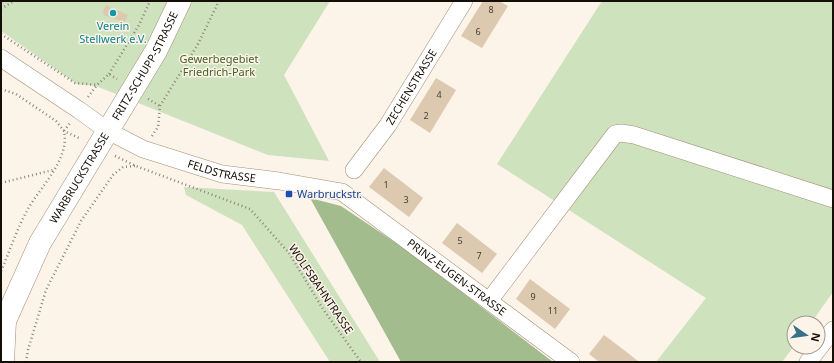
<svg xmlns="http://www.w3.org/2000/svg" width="834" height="363" font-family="'Noto Sans',sans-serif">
  <rect width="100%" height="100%" fill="#fcf3e9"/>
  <g fill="#cee2be">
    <path d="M1 1H330L284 75 329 161 268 155 96 86 77 84 1 31Z"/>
    <path d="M602 1H833V292L811 323H794V346L782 362H656L706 298 497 164Z"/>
    <path d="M184 187 274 192 380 362H330L242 225 186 195Z"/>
  </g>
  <path fill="#a2bc8d" d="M310 198 341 206 411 253 553 362H401Z"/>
  <g fill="#ddc9af">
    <path d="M483 1H499L508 6 482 48 461 36Z"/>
    <path d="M106 5 128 15 125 21 122 22 104 15 103 11Z"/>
    <path d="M436 78 456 90 430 133 410 120Z"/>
    <path d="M384 168 423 198 409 217 369 187Z"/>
    <path d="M457 223 497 254 482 273 442 243Z"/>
    <path d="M530 279 570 309 555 329 516 299Z"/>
    <path d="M604 335 624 350 639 362H599L589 354Z"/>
  </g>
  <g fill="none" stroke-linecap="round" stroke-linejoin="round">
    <g stroke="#a38e77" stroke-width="18">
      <g id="minor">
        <path id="s1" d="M1 58 79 110 108 131 143 149 222 174 279 181 342 192 571 362"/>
        <path id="s2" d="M354 170 388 125 464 1"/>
        <path d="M489 301 615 134 621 133 634 135 833 199"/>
        <path d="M808 362 833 330"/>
      </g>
    </g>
    <g stroke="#a38e77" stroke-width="23">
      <g id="major">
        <path id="s3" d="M1 334 5 321 40 243 156 51 180 1"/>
        <path d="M3 362 5 321"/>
      </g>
    </g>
    <g stroke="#8d857c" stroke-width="2.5" stroke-dasharray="1 3" stroke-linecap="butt">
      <path d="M1 9 14 1"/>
      <path d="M1 34 75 83 97 85 109 74 117 79"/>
      <path d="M109 74 139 25 150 1"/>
      <path d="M1 89 16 94 56 121 64 131 81 139"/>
      <path d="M88 97 97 85"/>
      <path d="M148 99 160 106"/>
      <path d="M152 136 158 127 160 106 198 44 219 1"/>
      <path d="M115 156 136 166 250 209 289 253 323 309 361 362"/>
      <path d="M1 183 53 170"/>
      <path d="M1 271C10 251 17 228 28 209 41 186 70 159 64 131L70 123"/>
      <path d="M26 362 28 350 46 290 81 221 113 175 123 167 135 166"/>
    </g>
    <use href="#minor" stroke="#fff" stroke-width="17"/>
    <use href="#major" stroke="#fff" stroke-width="22"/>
  </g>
  <circle fill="#0f9aa8" stroke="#fcf3e9" stroke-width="1.5" cx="113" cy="13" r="4"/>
  <rect fill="#1a4fb4" stroke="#fcf3e9" stroke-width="1.5" x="285" y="190" width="8" height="8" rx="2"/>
  <g text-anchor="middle" stroke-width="3" stroke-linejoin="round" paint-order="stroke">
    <g font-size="9" fill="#473d30">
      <text x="491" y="13">8</text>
      <text x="478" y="35">6</text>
      <text x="439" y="98">4</text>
      <text x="426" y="119">2</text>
      <text x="386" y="188">1</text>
      <text x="406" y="203">3</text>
      <text x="460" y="244">5</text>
      <text x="479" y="259">7</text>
      <text x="533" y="300">9</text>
      <text x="553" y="314">11</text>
    </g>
    <g font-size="11" fill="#0d838f" stroke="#fcf3e9">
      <text x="113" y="30">Verein<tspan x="113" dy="13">Stellwerk e.V.</tspan></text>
    </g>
    <g font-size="11" fill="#436321" stroke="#fcf3e9">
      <text x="219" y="63">Gewerbegebiet<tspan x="219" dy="13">Friedrich-Park</tspan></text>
    </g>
    <g font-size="11" fill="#150e06" stroke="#fcf3e9">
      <text dy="4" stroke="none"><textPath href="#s3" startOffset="305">FRITZ-SCHUPP-STRASSE</textPath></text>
      <text dy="4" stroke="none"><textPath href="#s2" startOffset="101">ZECHENSTRASSE</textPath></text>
      <text dy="4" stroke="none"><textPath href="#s1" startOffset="251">FELDSTRASSE</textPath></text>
      <text dy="4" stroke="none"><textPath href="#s3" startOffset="175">WARBRUCKSTRASSE</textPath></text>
      <text dy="4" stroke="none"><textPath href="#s1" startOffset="516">PRINZ-EUGEN-STRASSE</textPath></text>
      <text transform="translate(321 289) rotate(56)" y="4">WOLFSBAHNTRASSE</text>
    </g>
    <g font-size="11" fill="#164399" stroke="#fcf3e9" text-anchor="start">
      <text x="297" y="198">Warbruckstr.</text>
    </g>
  </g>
  <rect width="834" height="363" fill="none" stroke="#150e06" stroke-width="4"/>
  <g transform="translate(806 335) rotate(103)"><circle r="19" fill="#fcf3e9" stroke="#a0978e"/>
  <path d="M0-3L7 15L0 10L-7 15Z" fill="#377089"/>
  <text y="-6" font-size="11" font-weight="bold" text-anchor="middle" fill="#150e06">N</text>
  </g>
</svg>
